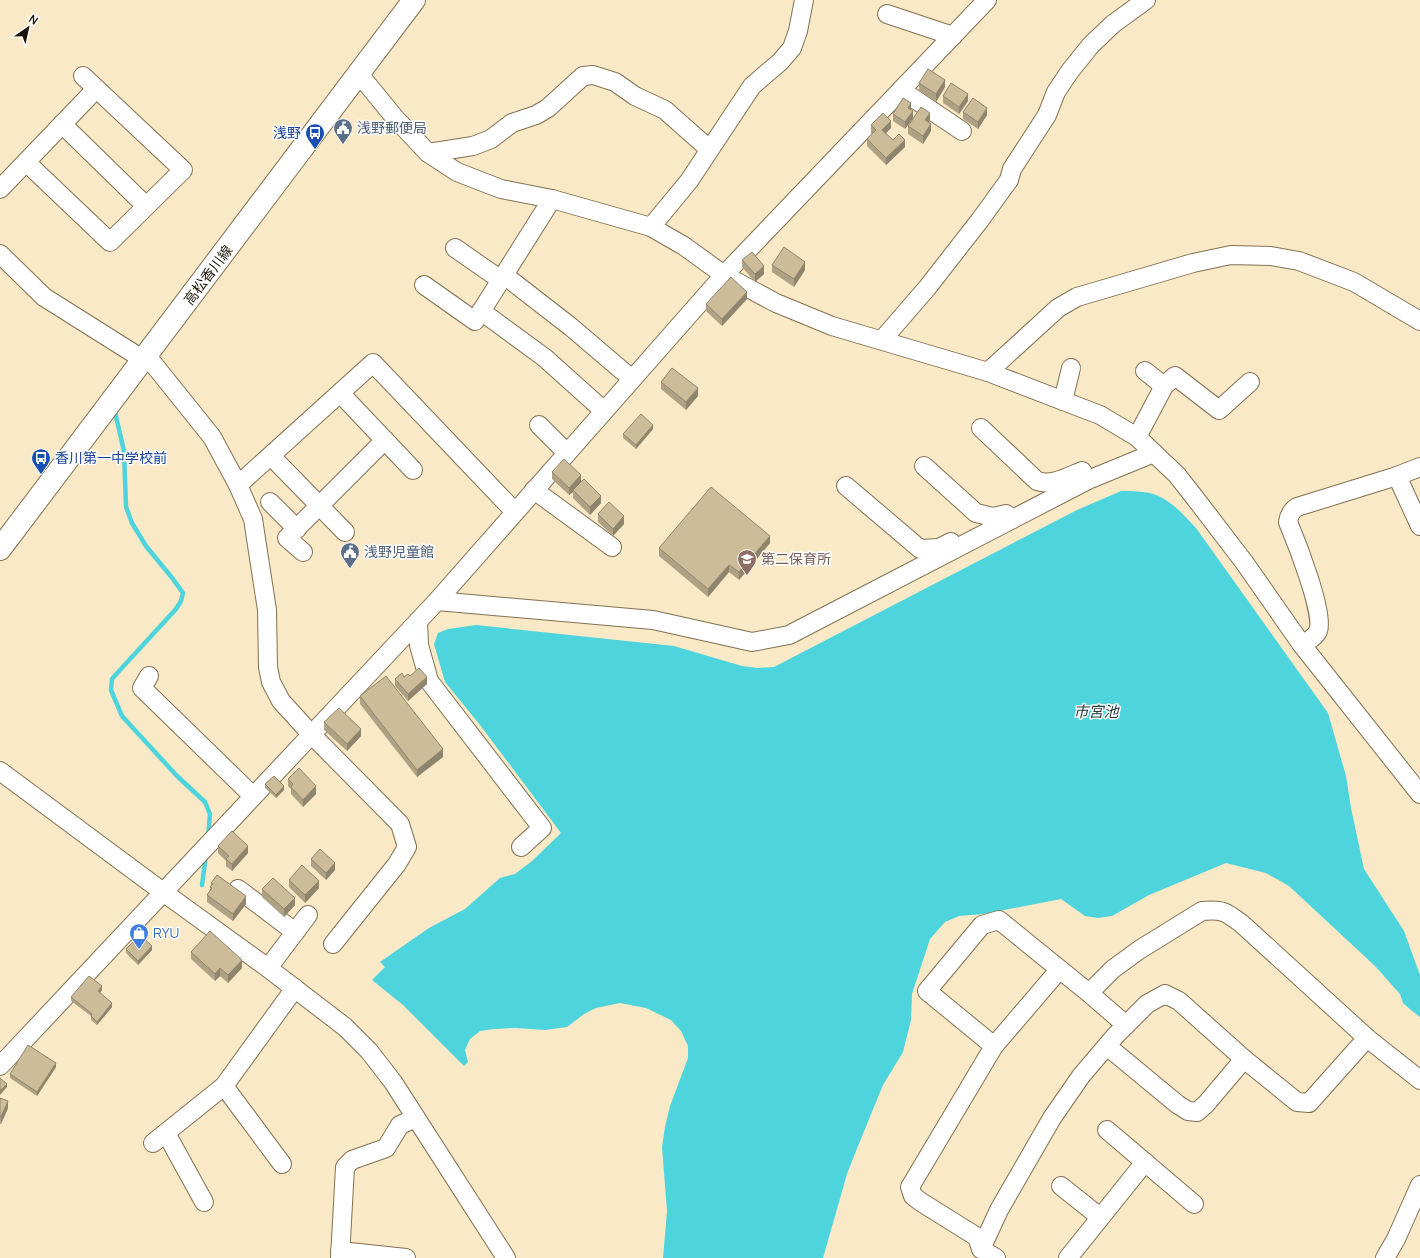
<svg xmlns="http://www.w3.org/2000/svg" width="1420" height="1258" font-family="Manrope,'Noto Sans JP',sans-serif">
  <rect width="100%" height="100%" fill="#fae9c6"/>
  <path fill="#4dd4dc" d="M1121 491C1128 491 1136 491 1143 492 1166 494 1181 512 1196 528L1328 713 1346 776 1351 808 1364 869 1404 931 1420 975V1017L1411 1010 1403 1003 1400 994 1375 966 1289 886 1266 873 1226 863 1149 895 1112 916 1098 918 1085 916 1061 899 983 914 959 916 945 922 930 939 912 994 911 1020 903 1052 883 1085 858 1146 847 1174 823 1258H663L667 1211 662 1147 665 1127 670 1106 688 1058V1046L681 1031 671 1020 646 1008 620 1003 596 1008 584 1014 567 1027 545 1030 516 1028 494 1029 480 1031 470 1039 465 1050 468 1062 464 1066 403 1005 372 980 385 967 380 962 429 928 465 909 500 878 515 874 532 861 561 833 480 725 445 682 434 644 438 633 448 629 476 625 674 646 742 666 758 668 774 667 1077 510Z"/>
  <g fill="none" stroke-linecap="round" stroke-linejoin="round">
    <g stroke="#4dd4dc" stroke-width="4.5">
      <path d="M115 412 124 451 126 507 132 523 146 546 173 579 183 593 181 601 176 609 120 670 112 679 111 690 122 716 177 776 205 802 210 814 208 837"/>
      <path d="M202 885 206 855"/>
    </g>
    <g stroke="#817152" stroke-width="20">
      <g id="street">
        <path d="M887 14 953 36"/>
        <path d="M359 74 395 118 428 153 457 172 501 189 552 199 651 227 684 246 724 275 776 303 832 326 988 372 1100 415 1137 437 1177 475 1195 498 1244 562 1302 645 1420 794"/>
        <path d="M901 90 962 131"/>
        <path d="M62 124 146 206"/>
        <path d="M428 153 473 146 491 139 512 123 536 115 548 108 583 76 593 75 615 82 635 96 665 110 709 149"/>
        <path d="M26 162 110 242 183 170 83 76"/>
        <path d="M0 189 96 89"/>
        <path d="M651 227 689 181 752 86 780 62 792 48 798 31 804 0"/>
        <path d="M455 248 501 280"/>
        <path d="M0 254 44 297 144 360"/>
        <path d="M504 275 571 327 632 379"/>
        <path d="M424 285 475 321 552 199"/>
        <path d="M481 311 545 358 604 411"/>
        <path d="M882 340 927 288 980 220 1009 180 1012 169 1047 115 1056 92 1070 71 1091 45 1113 24 1146 0"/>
        <path d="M147 356 212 437 238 485 253 519 267 610 268 667 271 682 281 701 311 734 400 824 407 847 397 864 333 944"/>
        <path d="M1145 371 1164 386"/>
        <path d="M988 372 1058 308 1077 297 1193 263 1231 255 1271 256 1299 261 1354 282 1420 321"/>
        <path d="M340 393 413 470"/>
        <path d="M1063 401 1071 368"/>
        <path d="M539 425 567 453"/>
        <path d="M981 428 1037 481C1052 486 1067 477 1082 471L1085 476"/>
        <path d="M1137 437 1164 386 1175 376 1219 410 1250 382"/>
        <path d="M271 456 345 532"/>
        <path d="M924 466 976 513 993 517 1006 514 1012 519"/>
        <path d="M1397 476 1420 526"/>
        <path d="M238 485 373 363 515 512"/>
        <path d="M846 486 920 549 939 548 951 542"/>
        <path d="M534 490 612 547"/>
        <path d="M270 502 297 529"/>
        <path d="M303 552 287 538 385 440"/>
        <path d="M437 601 653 620 752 642 789 635 1088 480 1154 453"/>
        <path d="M418 621 419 645 429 681 542 828 521 847"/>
        <path d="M1302 645C1307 641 1315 638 1318 631 1325 614 1296 541 1288 522 1289 515 1291 511 1297 507L1397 476 1420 467"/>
        <path d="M149 676 142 688 253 796"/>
        <path d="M0 771 163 892 268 968 345 1027 369 1051 393 1082 506 1258"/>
        <path d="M238 889 295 932"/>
        <path d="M268 968 308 915"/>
        <path d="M1089 993 1113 969 1139 950 1202 911C1223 909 1226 912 1242 924L1367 1038 1420 1080"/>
        <path d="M994 1046 927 991 982 925 999 920 1089 993 1126 1025"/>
        <path d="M1107 1046 1177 1104 1188 1111 1197 1112 1206 1104 1244 1059"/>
        <path d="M0 1066 437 601 724 275 987 0"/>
        <path d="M224 1086 282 1164"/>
        <path d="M1107 1130 1194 1204"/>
        <path d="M166 1133 204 1202"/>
        <path d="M153 1143 224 1086 295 988"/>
        <path d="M1061 1186 1100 1217"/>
        <path d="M981 1249 977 1237 921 1202 913 1196 910 1187 994 1046 1059 970"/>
        <path d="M340 1251 406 1258"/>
        <path d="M340 1258 345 1167 352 1160 386 1148 400 1125 416 1118"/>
        <path d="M996 1258 981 1249 999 1210 1052 1118 1081 1076 1115 1036 1147 1004 1165 994 1179 1001 1244 1059 1297 1102 1309 1103 1367 1038"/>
        <path d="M1068 1258 1145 1162"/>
        <path d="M1385 1258 1396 1239 1420 1185"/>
      </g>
    </g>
    <g stroke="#817152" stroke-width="24">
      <path id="secondary" d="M0 549 414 0"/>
    </g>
    <use href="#street" stroke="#fff" stroke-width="18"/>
    <use href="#secondary" stroke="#fff" stroke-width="22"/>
  </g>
  <g fill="#afa284">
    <path d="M919 83 945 87 936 102 919 90Z"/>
    <path d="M943 96 968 101 959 114 943 103Z"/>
    <path d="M911 110 913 118 905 129 893 121V114Z"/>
    <path d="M963 112 987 115 978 129 963 119Z"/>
    <path d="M930 120 929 122 931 131 923 144 908 134V126Z"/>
    <path d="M871 125 891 128 886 133 893 140 905 147 886 165 867 146V139L872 134 871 133Z"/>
    <path d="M742 260 764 274 755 282 742 267Z"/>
    <path d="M772 265 805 270 794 287 772 272Z"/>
    <path d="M747 299 722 326 706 311V304Z"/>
    <path d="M661 382 698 396 686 410 661 389Z"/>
    <path d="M653 429 636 449 623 438V434Z"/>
    <path d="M552 472 581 482 601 503 590 515 573 498V492L569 495 552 479Z"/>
    <path d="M598 514 624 524 613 536 598 522Z"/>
    <path d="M770 543 739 580 729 572 708 597 659 556V548Z"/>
    <path d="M410 676 427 684 408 701 395 686V679Z"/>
    <path d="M360 696 443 757 417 777 360 704Z"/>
    <path d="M324 722 361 736 347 751 324 730Z"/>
    <path d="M288 779 316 794 303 807 291 794V789L288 786Z"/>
    <path d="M265 784 284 790 276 798 265 788Z"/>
    <path d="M218 846 248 853 232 871 226 866V861L218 853Z"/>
    <path d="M311 859 335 870 326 880 311 866Z"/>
    <path d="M289 880 319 888 305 903 289 887Z"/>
    <path d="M211 883 246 904 233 921 207 902V895L210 890Z"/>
    <path d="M262 889 295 905 284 917 262 897Z"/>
    <path d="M126 949 152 950 138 965 126 953Z"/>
    <path d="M191 952 242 968 228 983 220 976 215 981 191 959Z"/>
    <path d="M102 990 100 993 112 1007 97 1025 91 1020V1016L71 1001V997Z"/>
    <path d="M56 1067 37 1096 10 1078V1074Z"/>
    <path d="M0 1098 8 1108 1 1124H0Z"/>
  </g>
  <g fill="#8f846c">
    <path d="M945 80V87L936 102V94Z"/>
    <path d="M968 94V101L959 114V107Z"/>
    <path d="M911 103V111L908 108Z"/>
    <path d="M987 108V115L978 129V122Z"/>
    <path d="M913 111V118L905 129V122Z"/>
    <path d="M930 113V120L925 127V120Z"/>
    <path d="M891 121V128L882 137V130Z"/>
    <path d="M931 124V131L923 144V136Z"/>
    <path d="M905 140V147L886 165V158Z"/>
    <path d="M805 262V270L794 287V279Z"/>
    <path d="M764 266V274L755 282V274Z"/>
    <path d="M747 292V299L722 326V319Z"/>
    <path d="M698 388V396L686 410V402Z"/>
    <path d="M653 425V429L636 449V445Z"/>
    <path d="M581 475V482L573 490V492L569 495V488Z"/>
    <path d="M601 496V503L590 515V507Z"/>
    <path d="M624 516V524L613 536V529Z"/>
    <path d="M770 536V543L739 580V572Z"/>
    <path d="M729 565V572L708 597V589Z"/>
    <path d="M427 677V684L408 701V694Z"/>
    <path d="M361 729V736L347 751V744Z"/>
    <path d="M443 749V757L417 777V770Z"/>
    <path d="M284 786V790L276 798V795Z"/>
    <path d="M316 786V794L303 807V800Z"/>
    <path d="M248 846V853L232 871V864Z"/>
    <path d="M335 863V870L326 880V873Z"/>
    <path d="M319 881V888L305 903V895Z"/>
    <path d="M246 896V904L233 921V914Z"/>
    <path d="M295 898V905L284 917V909Z"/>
    <path d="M152 946V950L138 965V961Z"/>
    <path d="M242 960V968L228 983V975Z"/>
    <path d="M220 968V976L215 981V974Z"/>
    <path d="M102 986V990L98 995V991Z"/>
    <path d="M112 1003V1007L97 1025V1022Z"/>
    <path d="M56 1063V1067L37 1096V1092Z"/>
    <path d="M7 1084V1087L0 1095V1091Z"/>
    <path d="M8 1101V1108L1 1124V1117Z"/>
  </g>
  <g fill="#ccbc9a" stroke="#8f846c">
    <path d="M928 69 945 80 936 94 919 83Z"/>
    <path d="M951 83 968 94 959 107 943 96Z"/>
    <path d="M903 98 911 103 908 108 913 111 905 122 893 114Z"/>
    <path d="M973 98 987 108 978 122 963 112Z"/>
    <path d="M921 107 930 113 925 120 931 124 923 136 908 126Z"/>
    <path d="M883 113 891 121 882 130 893 140 899 134 905 140 886 158 867 139 876 130 871 125Z"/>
    <path d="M784 247 805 262 794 279 772 265Z"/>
    <path d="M752 252 764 266 755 274 742 260Z"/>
    <path d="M731 277 747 292 722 319 706 304Z"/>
    <path d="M672 368 698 388 686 402 661 382Z"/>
    <path d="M641 414 653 425 636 445 623 434Z"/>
    <path d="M564 459 581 475 569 488 552 472Z"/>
    <path d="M584 479 601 496 590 507 573 490Z"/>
    <path d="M711 487 770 536 739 572 729 565 708 589 659 548Z"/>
    <path d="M609 502 624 516 613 529 598 514Z"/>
    <path d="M419 668 427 677 408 694 395 679 402 673 404 677 408 674 410 676Z"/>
    <path d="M386 676 443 749 417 770 360 696Z"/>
    <path d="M339 708 361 729 347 744 324 722Z"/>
    <path d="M299 768 316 786 303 800 291 787 293 784 288 779Z"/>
    <path d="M274 776 284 786 276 795 265 784Z"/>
    <path d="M232 831 248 846 232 864 226 859 229 856 218 846Z"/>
    <path d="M320 849 335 863 326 873 311 859Z"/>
    <path d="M302 865 319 881 305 895 289 880Z"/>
    <path d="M217 875 246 896 233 914 207 895 212 888 210 887 213 884 211 883Z"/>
    <path d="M273 878 295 898 284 909 262 889Z"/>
    <path d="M210 931 242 960 228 975 220 968 215 974 191 952Z"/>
    <path d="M140 935 152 946 138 961 126 949Z"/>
    <path d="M89 976 102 986 98 991 112 1003 97 1022 91 1016 92 1014 71 997Z"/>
    <path d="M28 1045 56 1063 37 1092 10 1074Z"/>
    <path d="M0 1078 7 1084 0 1091Z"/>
    <path d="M0 1098 8 1101 1 1117 0 1116Z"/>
  </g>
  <defs>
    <g id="civic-pin" transform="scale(1)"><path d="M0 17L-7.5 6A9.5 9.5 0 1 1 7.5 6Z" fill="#5c6f8a" stroke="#fff"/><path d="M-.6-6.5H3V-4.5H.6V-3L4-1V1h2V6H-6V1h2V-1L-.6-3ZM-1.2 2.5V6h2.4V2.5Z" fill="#fff"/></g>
    <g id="bus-pin" transform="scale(1)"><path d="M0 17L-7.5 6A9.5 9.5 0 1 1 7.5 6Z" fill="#1a4fb4" stroke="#fff"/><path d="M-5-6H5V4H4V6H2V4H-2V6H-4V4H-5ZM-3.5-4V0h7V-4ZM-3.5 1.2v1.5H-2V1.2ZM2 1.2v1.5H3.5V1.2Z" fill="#fff"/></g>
    <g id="school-pin" transform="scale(1)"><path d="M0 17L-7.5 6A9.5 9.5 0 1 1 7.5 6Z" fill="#8d6e63" stroke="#fff"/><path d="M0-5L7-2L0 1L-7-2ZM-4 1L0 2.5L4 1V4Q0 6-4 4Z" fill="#fff"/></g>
    <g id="shop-pin" transform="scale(1)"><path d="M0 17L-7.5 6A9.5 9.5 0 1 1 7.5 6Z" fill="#3f7fe0" stroke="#fff"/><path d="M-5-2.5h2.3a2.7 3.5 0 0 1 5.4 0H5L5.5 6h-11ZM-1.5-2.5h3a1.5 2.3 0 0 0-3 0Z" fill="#fff"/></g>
  </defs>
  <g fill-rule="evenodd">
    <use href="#civic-pin" x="343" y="128"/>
    <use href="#bus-pin" x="315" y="133"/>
    <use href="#bus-pin" x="41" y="458"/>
    <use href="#civic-pin" x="350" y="552"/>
    <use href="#school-pin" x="747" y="559"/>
    <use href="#shop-pin" x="139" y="933"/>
  </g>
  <g text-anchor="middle" stroke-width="3" stroke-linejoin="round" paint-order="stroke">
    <g font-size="14" fill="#4e5e75" stroke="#fff" text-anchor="start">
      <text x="357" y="133">浅野郵便局</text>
      <text x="364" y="557">浅野児童館</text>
    </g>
    <g font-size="14" fill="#164399" stroke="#fff" text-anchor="end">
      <text x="301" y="138">浅野</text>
      <text x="55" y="463" text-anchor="start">香川第一中学校前</text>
    </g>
    <g font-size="14" fill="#1a1407" stroke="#fff">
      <text transform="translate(208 275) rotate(-53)" y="5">高松香川線</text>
    </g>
    <g font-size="14" fill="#785e54" stroke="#fff" text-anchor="start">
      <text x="761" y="564">第二保育所</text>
    </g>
    <g font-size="14" fill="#366cbe" stroke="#fff" text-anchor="start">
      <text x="153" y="938">RYU</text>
    </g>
    <g font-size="15" font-style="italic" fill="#233a3c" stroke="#fff">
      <text x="1096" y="717">市宮池</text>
    </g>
  </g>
  <g transform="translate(28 28) rotate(34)" stroke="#ffffff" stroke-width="3" paint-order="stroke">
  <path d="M0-3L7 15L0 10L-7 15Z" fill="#1a1407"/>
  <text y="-6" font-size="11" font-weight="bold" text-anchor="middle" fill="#1a1407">N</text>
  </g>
</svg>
